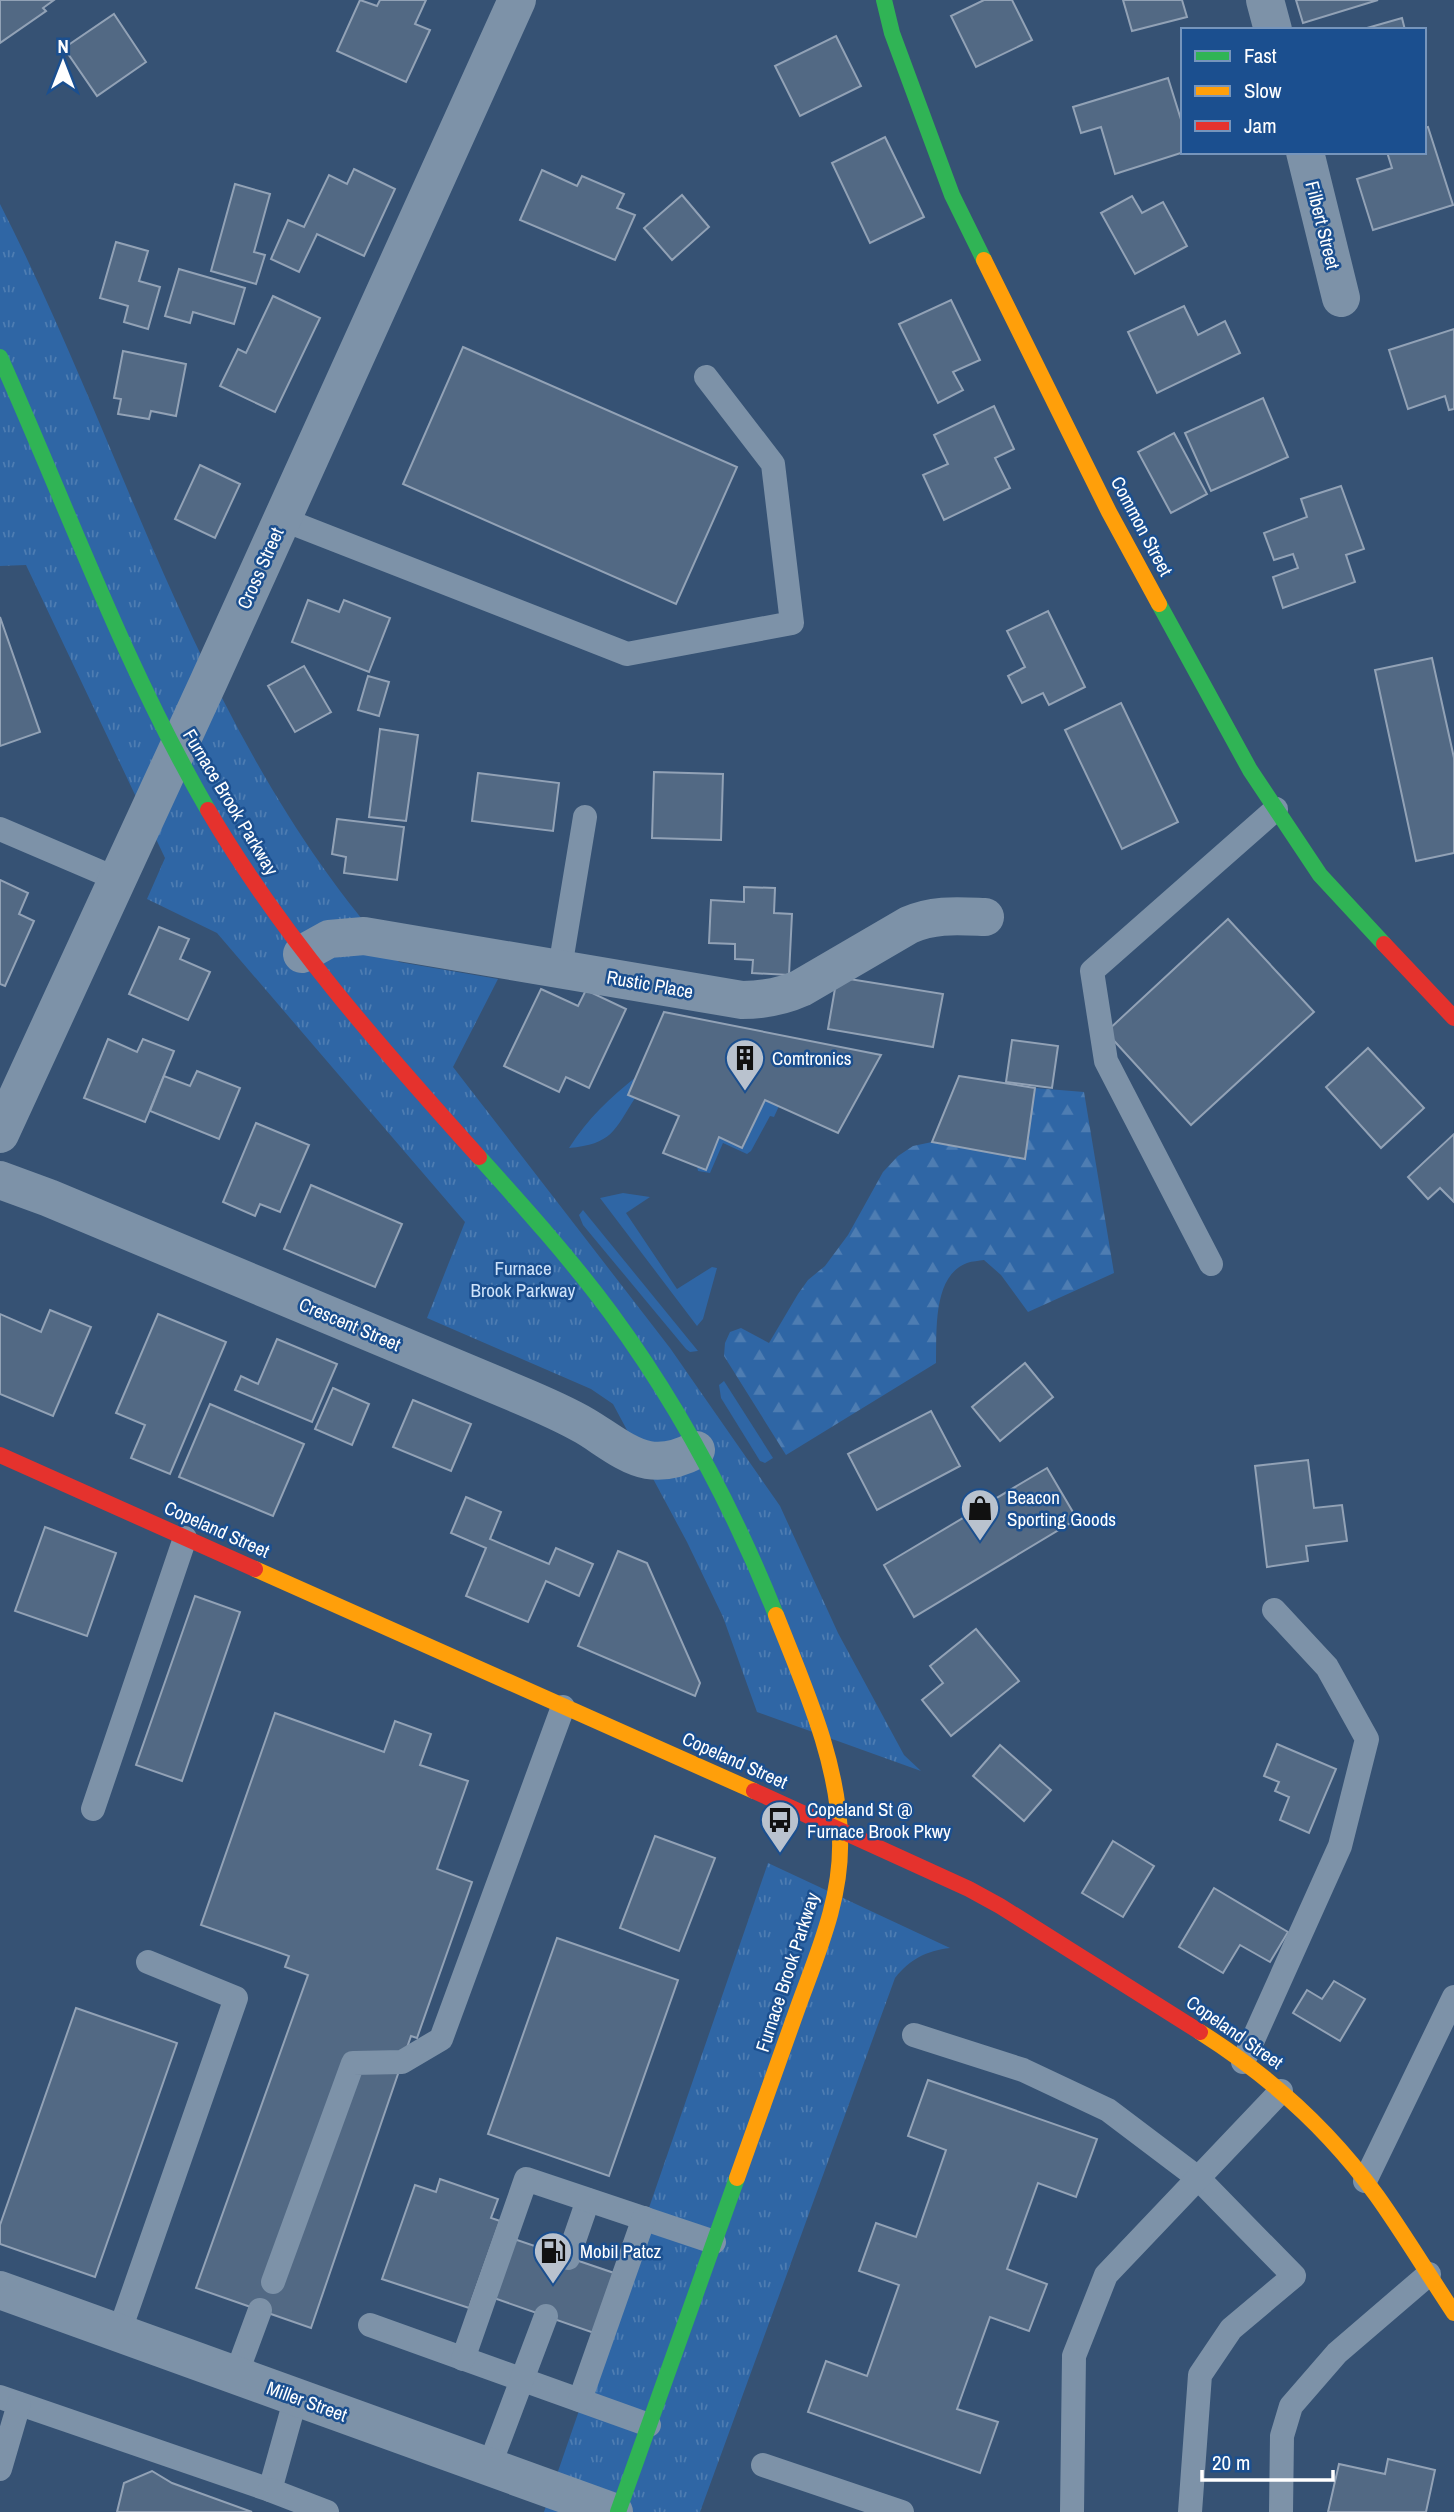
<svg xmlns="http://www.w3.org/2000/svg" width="1454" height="2512" font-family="'Archivo Narrow',sans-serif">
  <defs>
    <pattern id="forest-firs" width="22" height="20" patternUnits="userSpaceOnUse" patternTransform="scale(1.75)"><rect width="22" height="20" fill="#2f66a5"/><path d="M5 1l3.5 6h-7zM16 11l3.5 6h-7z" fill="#4e7db2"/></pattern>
    <pattern id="park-tufts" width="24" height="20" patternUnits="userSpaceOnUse" patternTransform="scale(1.75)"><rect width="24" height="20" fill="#2f66a5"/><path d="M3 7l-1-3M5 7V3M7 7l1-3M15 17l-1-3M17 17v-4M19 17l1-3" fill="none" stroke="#4e7db2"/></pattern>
  </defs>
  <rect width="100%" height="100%" fill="#365274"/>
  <g fill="#2f66a5">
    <path d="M637 1076 628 1095 635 1098C614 1131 612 1144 569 1148 588 1118 610 1098 637 1076Z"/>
    <path d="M765 1100 779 1106 774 1117 770 1116 751 1151 747 1154 723 1143 710 1173 698 1171 697 1166 706 1170 719 1137 743 1148Z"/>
    <path d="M623 1193 650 1197 626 1213 677 1289 712 1267 717 1268 703 1319 697 1326 600 1198Z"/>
    <path d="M583 1210 698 1351 690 1352 686 1349 583 1225 579 1215Z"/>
    <path d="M724 1381 773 1458 765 1463 760 1461 721 1398 719 1385Z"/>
  </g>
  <path fill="url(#forest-firs)" d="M1035 1088 1084 1092 1114 1273 1028 1312 1001 1275 984 1260C979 1261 972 1261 967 1263 932 1276 937 1333 936 1363L786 1455 724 1356 725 1343 730 1332 741 1328 769 1343 798 1294 808 1280 825 1266 848 1235 883 1172 898 1156 913 1146 932 1142 1024 1159Z"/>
  <g fill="url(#park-tufts)">
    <path d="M0 204C130 458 202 747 399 962L498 979 453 1067 670 1348 780 1506 838 1633 904 1755 921 1771 757 1712 723 1617 687 1542 613 1404 591 1389 427 1318 465 1222 217 933 147 899 165 858 26 565 0 566Z"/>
    <path d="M768 1863 950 1948C926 1951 910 1959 895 1978L700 2512H544Z"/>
  </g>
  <g fill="#526984" stroke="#92a2b6" stroke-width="2">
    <path d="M0 0H54L43 8 46 11 0 43Z"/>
    <path d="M360 0 377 6 380 0H426L415 24 430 30 406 82 337 51Z"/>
    <path d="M984 0H1012L1032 40 976 67 951 16Z"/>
    <path d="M1123 0H1182L1187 17 1132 31Z"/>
    <path d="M1296 0H1378L1303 23Z"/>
    <path d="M114 14 146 62 97 96 64 48Z"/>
    <path d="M1402 18 1405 30H1360Z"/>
    <path d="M836 36 861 86 800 116 775 66Z"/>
    <path d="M1168 78 1183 126 1184 152 1115 174 1101 127 1081 133 1073 107Z"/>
    <path d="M1428 127 1453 205 1373 230 1357 179 1392 168 1387 152H1424V128Z"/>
    <path d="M885 137 924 217 870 243 832 163Z"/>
    <path d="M354 169 395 189 364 256 317 234 299 272 271 259 288 220 304 227 329 175 347 184Z"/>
    <path d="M542 170 577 186 582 176 624 194 617 208 635 215 615 260 520 220Z"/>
    <path d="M235 184 270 194 254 252 265 255 256 284 211 271Z"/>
    <path d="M682 195 709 227 672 260 644 228Z"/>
    <path d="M1132 196 1142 213 1163 202 1187 246 1135 274 1101 213Z"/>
    <path d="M116 242 148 251 139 281 160 287 148 329 124 322 128 306 100 298Z"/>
    <path d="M179 269 245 288 234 324 193 312 190 323 165 316Z"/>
    <path d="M273 296 320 318 275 412 220 386 238 349 246 353Z"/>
    <path d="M951 300 980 360 953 372 963 390 938 403 899 324Z"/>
    <path d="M1184 306 1198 335 1225 321 1240 353 1157 393 1128 332Z"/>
    <path d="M1454 329V409L1449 410 1445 396 1408 409 1389 350Z"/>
    <path d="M463 347 737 467 676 604 403 484Z"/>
    <path d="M123 351 186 364 176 416 151 411 149 419 118 414 121 399 114 398Z"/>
    <path d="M1263 398 1288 457 1211 491 1185 433Z"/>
    <path d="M994 406 1014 449 995 458 1010 488 944 520 923 475 948 464 934 435Z"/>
    <path d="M1174 433 1207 494 1171 513 1138 452Z"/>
    <path d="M200 465 240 484 215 538 175 519Z"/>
    <path d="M1341 486 1364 549 1346 555 1355 582 1283 608 1273 577 1298 568 1293 554 1274 560 1264 533 1307 517 1301 499Z"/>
    <path d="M308 600 339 612 344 600 390 618 369 672 292 642Z"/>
    <path d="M1048 611 1085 687 1049 705 1043 693 1022 703 1008 676 1025 667 1007 631Z"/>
    <path d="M0 617 40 732 0 746Z"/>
    <path d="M1432 658 1454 758V853L1416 861 1375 670Z"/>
    <path d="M304 666 331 712 295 732 268 686Z"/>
    <path d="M368 676 389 682 379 716 358 710Z"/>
    <path d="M1121 703 1178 822 1122 849 1065 730Z"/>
    <path d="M380 729 418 735 406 821 369 817Z"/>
    <path d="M654 772 723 774 721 840 652 838Z"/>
    <path d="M478 773 559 783 553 831 472 821Z"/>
    <path d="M337 819 404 827 397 880 344 873 346 857 332 854Z"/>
    <path d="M0 880 28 893 19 914 34 921 5 986 0 984Z"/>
    <path d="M744 887 775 888 774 913 792 914 789 975 752 973 753 960 735 959V944L709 943 711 900 744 902Z"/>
    <path d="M1228 919 1314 1012 1191 1125 1106 1032Z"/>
    <path d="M159 927 189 939 180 959 210 972 188 1020 129 994Z"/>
    <path d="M837 977 943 994 933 1047 828 1029Z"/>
    <path d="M541 989 578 1006 586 990 626 1009 589 1088 566 1077 559 1092 504 1066Z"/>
    <path d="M664 1012 881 1055 838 1133 765 1100 742 1148 719 1137 706 1170 663 1153 679 1116 628 1095Z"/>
    <path d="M108 1039 137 1052 143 1039 174 1051 145 1122 84 1098Z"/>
    <path d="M1012 1040 1058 1046 1052 1088 1006 1082Z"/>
    <path d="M1368 1048 1424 1108 1381 1148 1326 1087Z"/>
    <path d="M197 1071 240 1088 219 1139 150 1111 164 1076 190 1086Z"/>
    <path d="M959 1076 1035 1088 1025 1159 932 1142Z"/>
    <path d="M256 1123 309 1145 280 1212 260 1204 255 1216 223 1202Z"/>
    <path d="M1454 1134V1202L1440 1188 1428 1199 1408 1177Z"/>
    <path d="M311 1185 402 1224 375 1287 284 1249Z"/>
    <path d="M50 1310 91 1327 53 1416 0 1394V1314L41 1332Z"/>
    <path d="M158 1314 226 1342 170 1474 131 1458 145 1425 116 1413Z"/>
    <path d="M277 1339 337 1364 312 1422 235 1390 241 1376 258 1384Z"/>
    <path d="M1025 1363 1053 1397 1000 1441 972 1407Z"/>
    <path d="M333 1388 369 1404 352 1445 315 1429Z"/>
    <path d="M413 1400 471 1424 451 1471 393 1447Z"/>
    <path d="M210 1404 304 1444 273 1516 179 1477Z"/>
    <path d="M931 1411 960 1466 877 1510 848 1454Z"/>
    <path d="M1308 1460 1314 1508 1342 1505 1347 1541 1306 1546 1308 1561 1267 1567 1255 1466Z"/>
    <path d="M1047 1468 1077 1519 914 1617 884 1565Z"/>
    <path d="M466 1497 501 1512 490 1539 549 1564 556 1548 593 1564 579 1596 546 1581 528 1622 466 1596 486 1548 451 1533Z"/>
    <path d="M45 1527 116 1553 87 1636 15 1611Z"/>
    <path d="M618 1551 647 1563 700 1683 695 1696 578 1646Z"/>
    <path d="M195 1596 240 1612 182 1781 136 1765Z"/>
    <path d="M976 1629 1019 1681 951 1736 922 1700 943 1683 930 1666Z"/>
    <path d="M275 1713 384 1752 395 1721 431 1734 420 1765 468 1781 437 1869 472 1882 417 2038 411 2036 311 2328 196 2288 308 1975 285 1967 289 1956 201 1925Z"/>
    <path d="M1277 1744 1336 1769 1309 1833 1280 1820 1289 1797 1275 1791 1279 1782 1264 1776Z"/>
    <path d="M1000 1745 1051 1790 1024 1821 973 1776Z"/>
    <path d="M655 1836 715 1858 679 1951 620 1928Z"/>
    <path d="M1113 1841 1154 1866 1123 1917 1082 1893Z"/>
    <path d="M1214 1888 1288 1932 1270 1962 1240 1945 1223 1973 1179 1947Z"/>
    <path d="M557 1938 678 1980 609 2176 488 2134Z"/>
    <path d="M1334 1981 1365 1999 1340 2041 1293 2013 1307 1990 1322 1999Z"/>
    <path d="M76 2008 177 2043 95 2277 0 2244V2225Z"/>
    <path d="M928 2080 1097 2139 1076 2197 1038 2183 1007 2269 1047 2284 1029 2331 990 2317 957 2409 998 2422 980 2473 808 2412 826 2361 867 2376 899 2285 859 2271 876 2223 916 2237 946 2150 908 2136Z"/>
    <path d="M440 2179 498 2199 491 2218 500 2221 469 2308 382 2279 415 2185 436 2192Z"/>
    <path d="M508 2237 617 2274 597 2334 488 2296Z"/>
    <path d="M1388 2459 1435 2470 1426 2512H1328L1339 2464 1385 2474Z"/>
    <path d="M152 2471 172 2483 252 2512H117L124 2483Z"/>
  </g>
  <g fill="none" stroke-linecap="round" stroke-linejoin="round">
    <g stroke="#7d92a8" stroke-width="24">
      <path d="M282 519 627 654 792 623 773 464 706 377"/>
      <path d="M0 829 117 879"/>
      <path d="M560 968 585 817"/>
      <path d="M1211 1264 1106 1061 1092 971 1276 809"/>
      <path d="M93 1809 185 1538"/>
      <path d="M914 2035 1023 2070 1108 2110 1198 2178 1294 2276 1231 2329 1200 2375 1190 2512"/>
      <path d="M1243 2062 1340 1846 1367 1739 1327 1667 1274 1610"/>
      <path d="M1365 2181 1454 1997"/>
      <path d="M568 2258 588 2200"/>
      <path d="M273 2282 353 2063 402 2062 441 2039 563 1707"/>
      <path d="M370 2325 649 2425"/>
      <path d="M119 2333 236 1998 148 1962"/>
      <path d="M463 2359 526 2179 714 2242"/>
      <path d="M236 2375 260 2310"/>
      <path d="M0 2397 270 2490 296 2397"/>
      <path d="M580 2400 644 2218"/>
      <path d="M763 2465 902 2512"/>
      <path d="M489 2467 546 2316"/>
      <path d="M0 2469 19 2404"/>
      <path d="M270 2490 327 2512"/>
      <path d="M1072 2512 1074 2356 1106 2275 1281 2091"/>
      <path d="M1281 2512 1282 2436 1291 2406 1337 2353 1429 2274"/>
    </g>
    <g stroke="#7d92a8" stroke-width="38">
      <path d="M1265 0 1273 30"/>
      <path d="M1305 152 1341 298"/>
      <path d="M302 954 329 939 364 936 742 1000C764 1000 781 997 801 988L909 925C934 914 957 916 985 917"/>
      <path d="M0 1134 208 683 517 0"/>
      <path d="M0 1180 49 1198 515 1393C539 1403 563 1413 585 1426 604 1437 626 1456 648 1460 665 1463 681 1458 696 1450"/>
      <path d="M0 2290 614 2512"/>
    </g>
    <g stroke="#30b455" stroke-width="16">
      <path d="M884 0 892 33 952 195 984 260"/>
      <path d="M0 357C68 509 124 665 208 810"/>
      <path d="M1159 604 1250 770 1320 875 1384 944"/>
      <path d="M479 1157C524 1207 570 1258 610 1312 678 1404 734 1510 776 1615"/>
      <path d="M618 2512 737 2178"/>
    </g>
    <g stroke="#ff9f0a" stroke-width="16">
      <path d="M984 260 1109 512 1159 604"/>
      <path d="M255 1569 754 1791"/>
      <path d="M1200 2032C1268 2075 1330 2131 1377 2196 1404 2234 1428 2274 1454 2313"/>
      <path d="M737 2178C757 2121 778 2064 798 2007 818 1952 842 1898 840 1839 839 1762 804 1686 776 1615"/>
    </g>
    <g stroke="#e5322d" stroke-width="16">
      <path d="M208 810C283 938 380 1047 479 1157"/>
      <path d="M1384 944 1454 1018"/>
      <path d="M0 1455 255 1569"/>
      <path d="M754 1791 969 1889 1000 1906 1200 2032"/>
    </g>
  </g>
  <defs>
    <g id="building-pin" transform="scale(2.0125)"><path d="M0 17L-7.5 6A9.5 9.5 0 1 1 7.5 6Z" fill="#b9c2ce" stroke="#1b4f8f"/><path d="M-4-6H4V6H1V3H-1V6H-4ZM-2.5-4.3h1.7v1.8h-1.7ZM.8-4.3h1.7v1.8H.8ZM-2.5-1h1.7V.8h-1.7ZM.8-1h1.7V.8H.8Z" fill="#111"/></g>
    <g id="shop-pin" transform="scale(2.0125)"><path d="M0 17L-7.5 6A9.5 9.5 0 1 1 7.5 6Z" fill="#b9c2ce" stroke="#1b4f8f"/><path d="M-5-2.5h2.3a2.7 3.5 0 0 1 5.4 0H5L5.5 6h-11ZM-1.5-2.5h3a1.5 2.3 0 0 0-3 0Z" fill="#111"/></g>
    <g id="bus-pin" transform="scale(2.0125)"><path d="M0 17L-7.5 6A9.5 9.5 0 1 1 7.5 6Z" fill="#b9c2ce" stroke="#1b4f8f"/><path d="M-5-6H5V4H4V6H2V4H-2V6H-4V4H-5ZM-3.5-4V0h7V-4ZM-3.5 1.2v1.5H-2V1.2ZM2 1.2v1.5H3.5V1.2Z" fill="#111"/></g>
    <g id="fuel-pin" transform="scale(2.0125)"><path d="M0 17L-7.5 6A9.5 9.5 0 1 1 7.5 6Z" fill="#b9c2ce" stroke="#1b4f8f"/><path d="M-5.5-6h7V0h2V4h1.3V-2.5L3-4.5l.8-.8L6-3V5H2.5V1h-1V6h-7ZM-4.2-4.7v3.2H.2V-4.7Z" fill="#111"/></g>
  </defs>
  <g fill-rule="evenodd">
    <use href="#building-pin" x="745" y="1058"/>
    <use href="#shop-pin" x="980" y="1508"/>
    <use href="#bus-pin" x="780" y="1820"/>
    <use href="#fuel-pin" x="553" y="2251"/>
  </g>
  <g text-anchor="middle" stroke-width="5" stroke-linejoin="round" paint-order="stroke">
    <g font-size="19" fill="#fff" stroke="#1b4f8f">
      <text transform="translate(1323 225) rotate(76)" y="7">Filbert Street</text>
      <text transform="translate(1142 526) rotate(62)" y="7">Common Street</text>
      <text transform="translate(260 568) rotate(-66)" y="7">Cross Street</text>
      <text transform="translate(231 802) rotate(59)" y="7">Furnace Brook Parkway</text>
      <text transform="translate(650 984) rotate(10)" y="7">Rustic Place</text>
      <text transform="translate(350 1324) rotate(23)" y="7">Crescent Street</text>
      <text transform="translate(217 1529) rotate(24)" y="7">Copeland Street</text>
      <text transform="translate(735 1760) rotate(24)" y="7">Copeland Street</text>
      <text transform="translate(787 1972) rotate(-72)" y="7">Furnace Brook Parkway</text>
      <text transform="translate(1235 2032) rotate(35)" y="7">Copeland Street</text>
      <text transform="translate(307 2401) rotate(20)" y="7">Miller Street</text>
    </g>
    <g font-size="19" fill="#fff" stroke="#1b4f8f" text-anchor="start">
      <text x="772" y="1065">Comtronics</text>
      <text x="1007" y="1504">Beacon<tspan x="1007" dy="22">Sporting Goods</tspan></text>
      <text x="807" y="1816">Copeland St @<tspan x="807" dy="22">Furnace Brook Pkwy</tspan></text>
      <text x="580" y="2258">Mobil Patcz</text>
    </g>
    <g font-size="19" fill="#cfe3fa" stroke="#1b4f8f">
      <text x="523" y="1275">Furnace<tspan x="523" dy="22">Brook Parkway</tspan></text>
    </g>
  </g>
  <rect x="1181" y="28" width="245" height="126" fill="#1b4f8f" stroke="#7695bc" stroke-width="2"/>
  <rect x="1195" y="51" width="35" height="10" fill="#30b455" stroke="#7695bc" stroke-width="2"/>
  <text x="1244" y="63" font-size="21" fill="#ffffff">Fast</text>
  <rect x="1195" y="86" width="35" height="10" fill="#ff9f0a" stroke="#7695bc" stroke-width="2"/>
  <text x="1244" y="98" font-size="21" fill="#ffffff">Slow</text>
  <rect x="1195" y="121" width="35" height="10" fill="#e5322d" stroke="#7695bc" stroke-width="2"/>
  <text x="1244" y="133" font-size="21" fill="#ffffff">Jam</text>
  <g transform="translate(63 63)" stroke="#1b4f8f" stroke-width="5" paint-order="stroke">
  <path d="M0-5L12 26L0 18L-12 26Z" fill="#ffffff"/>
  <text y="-10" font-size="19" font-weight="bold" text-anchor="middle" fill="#ffffff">N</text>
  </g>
  <path d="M1202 2470v10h131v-10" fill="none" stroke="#ffffff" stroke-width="3.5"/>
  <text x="1212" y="2470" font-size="21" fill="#ffffff" stroke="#1b4f8f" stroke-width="5" paint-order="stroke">20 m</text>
</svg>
